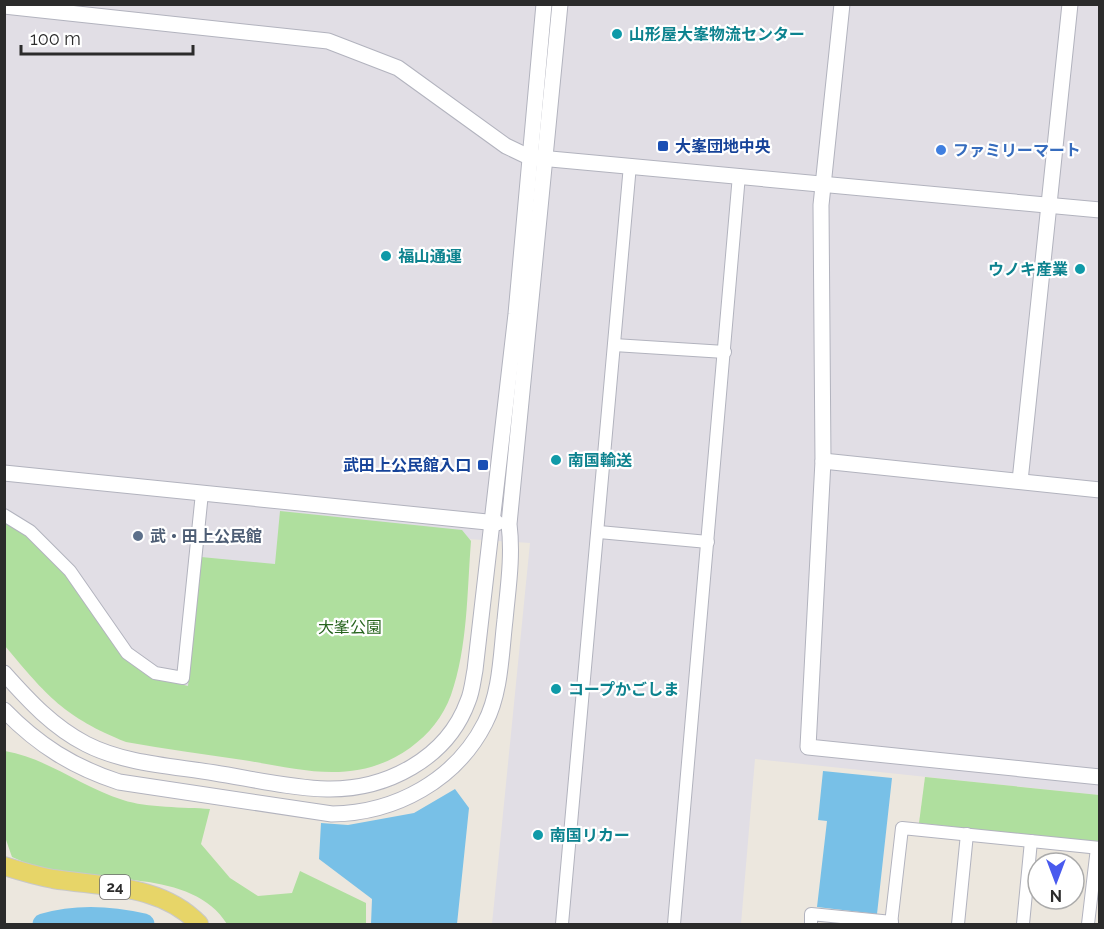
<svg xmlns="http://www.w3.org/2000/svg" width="1104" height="929" font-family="Raleway,'Noto Sans JP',sans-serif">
  <rect width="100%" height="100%" fill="#ece7de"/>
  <path fill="#e1dee5" d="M5 5H1099V795L755 759 741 924H492L530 543 468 539 188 686 153 677 5 521Z"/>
  <g fill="#afdf9e">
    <path d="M280 511 462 530 471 541C467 591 468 647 451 695 443 717 429 734 410 748 356 786 304 770 243 760 204 754 165 749 126 742 64 717 47 696 5 646L4 521 27 534 68 577 153 677 188 686 201 557 275 564Z"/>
    <path d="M5 751C47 758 81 787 123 800 147 808 184 807 210 809L201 844 230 878 258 896 292 893 300 871 366 903V924H227C193 868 97 884 42 869 32 866 22 861 12 857L5 837Z"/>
    <path d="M925 777 1099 795V843L919 823Z"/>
  </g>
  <g fill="#78c0e7">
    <path d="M823 771 892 778 877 914 817 907 827 821 818 820Z"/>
    <path d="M455 789 469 808 457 924H371L372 899 319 859 321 823 348 825 414 813Z"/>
  </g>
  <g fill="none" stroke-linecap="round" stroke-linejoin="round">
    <path stroke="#78c0e7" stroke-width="21" d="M43 924C77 914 110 916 144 924"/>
    <g stroke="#b2b3be" stroke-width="14">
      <g id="minor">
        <path d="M614 345 725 352"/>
        <path d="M4 515 30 531 70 571 127 653 155 673 183 678 202 493"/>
        <path d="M599 532 708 542"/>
        <path d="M562 924 630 165"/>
        <path d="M674 924 739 175"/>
        <path d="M811 924V914L892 922"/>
        <path d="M891 924 902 828 1100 848"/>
        <path d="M958 924 967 834"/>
        <path d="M1023 924 1031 841"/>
        <path d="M1088 924 1097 848"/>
      </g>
    </g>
    <g stroke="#b2b3be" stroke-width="17">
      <g id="tertiary">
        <path d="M842 4 821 205 823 461 808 747 1100 777"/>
        <path d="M4 6 328 41 398 68 506 146 529 157 1100 210"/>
        <path d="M823 461 1100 490"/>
        <path d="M4 473 497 523"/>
        <path d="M1020 481 1070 4"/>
        <path d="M4 673C29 701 53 727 86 744 125 764 173 766 215 773 252 779 290 788 327 789 386 790 447 759 468 701 472 692 473 680 475 670L516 314 544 4"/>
        <path d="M4 710C38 745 73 767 119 782L332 814C396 813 456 780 485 723 501 692 501 653 505 620 508 588 513 556 509 524L560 4"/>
      </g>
    </g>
    <g stroke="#c8c8c8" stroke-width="20">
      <path id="primary" d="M4 866C20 871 37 876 53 879 104 887 161 884 199 924"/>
    </g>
    <use href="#minor" stroke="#fff" stroke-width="12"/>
    <use href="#tertiary" stroke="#fff" stroke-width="15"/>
    <use href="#primary" stroke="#e7d568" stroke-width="18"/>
  </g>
  <g fill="#0f9aa8" stroke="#fff" stroke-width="2">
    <circle cx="617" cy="34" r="6"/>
    <circle cx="386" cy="256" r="6"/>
    <circle cx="1080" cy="269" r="6"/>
    <circle cx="556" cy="460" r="6"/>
    <circle cx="556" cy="689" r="6"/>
    <circle cx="538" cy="835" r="6"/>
  </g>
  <g fill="#1a4fb4" stroke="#fff" stroke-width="2">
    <rect x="657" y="140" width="12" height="12" rx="3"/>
    <rect x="477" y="459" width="12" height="12" rx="3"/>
  </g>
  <circle fill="#3f7fe0" stroke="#fff" stroke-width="2" cx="941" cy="150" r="6"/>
  <circle fill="#5c6f8a" stroke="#fff" stroke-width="2" cx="138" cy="536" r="6"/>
  <g text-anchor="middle" stroke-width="4.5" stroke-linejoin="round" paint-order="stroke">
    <rect fill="#fff" stroke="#6b6b6b" stroke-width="1.5" x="100" y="875" width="30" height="24" rx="4.5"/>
    <g font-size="15" font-weight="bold" fill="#2b2b2b">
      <text x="115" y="892">24</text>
    </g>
    <g font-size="16" font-weight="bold" fill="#0d838f" stroke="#fff" text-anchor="start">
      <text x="629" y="40">山形屋大峯物流センター</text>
      <text x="398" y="262">福山通運</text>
      <text x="1068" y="275" text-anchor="end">ウノキ産業</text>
      <text x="568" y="466">南国輸送</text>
      <text x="568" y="695">コープかごしま</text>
      <text x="550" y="841">南国リカー</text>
    </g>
    <g font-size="16" font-weight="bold" fill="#164399" stroke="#fff" text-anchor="start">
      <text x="675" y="152">大峯団地中央</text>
      <text x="471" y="471" text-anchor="end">武田上公民館入口</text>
    </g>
    <g font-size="16" font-weight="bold" fill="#366cbe" stroke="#fff" text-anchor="start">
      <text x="953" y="156">ファミリーマート</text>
    </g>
    <g font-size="16" font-weight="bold" fill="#4e5e75" stroke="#fff" text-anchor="start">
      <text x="150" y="542">武・田上公民館</text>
    </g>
    <g font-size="16" fill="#28641f" stroke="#fff">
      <text x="350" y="633">大峯公園</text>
    </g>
  </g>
  <rect width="1104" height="929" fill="none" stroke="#2b2b2b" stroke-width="12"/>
  <g transform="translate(1056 881) rotate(180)"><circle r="28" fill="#ffffff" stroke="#aaaaaa" stroke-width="1.5"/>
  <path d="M0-4.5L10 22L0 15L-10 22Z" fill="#495aee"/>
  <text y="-9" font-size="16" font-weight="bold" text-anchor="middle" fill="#2b2b2b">N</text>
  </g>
  <path d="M21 45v9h172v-9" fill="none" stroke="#2b2b2b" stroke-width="3"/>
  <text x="30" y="45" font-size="18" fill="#2b2b2b" stroke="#ffffff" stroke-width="4.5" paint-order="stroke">100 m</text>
</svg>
